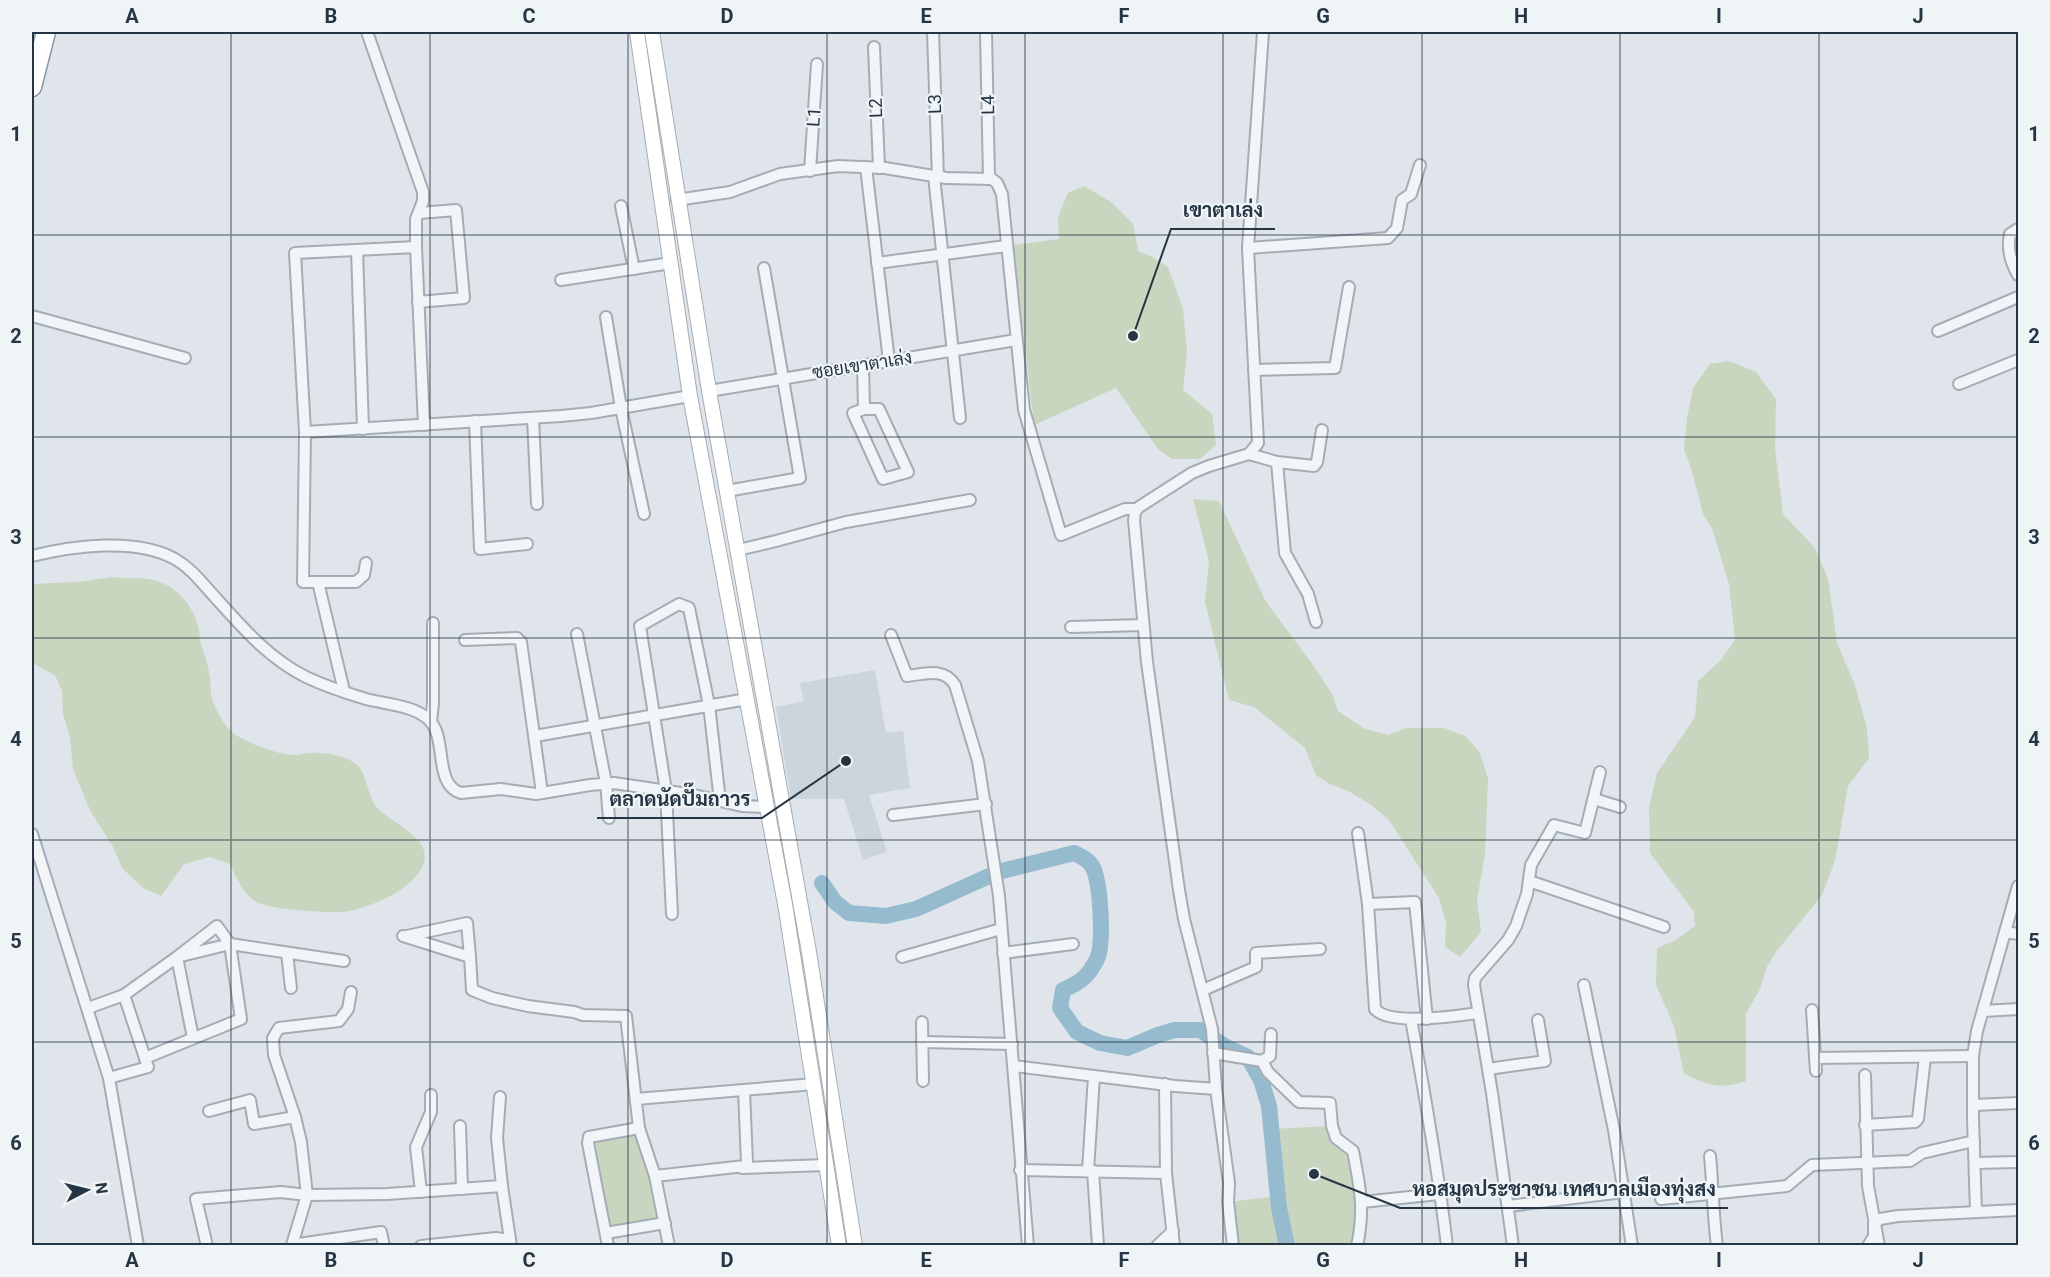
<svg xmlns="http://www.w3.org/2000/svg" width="2050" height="1277" font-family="Roboto,Sarabun,sans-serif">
  <rect width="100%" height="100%" fill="#dfe5ea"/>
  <path fill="#cdd5dc" d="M875 670 886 733 903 731 910 788 869 795 887 852 863 860 844 799H791L776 707 804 701 800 683Z"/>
  <g fill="#c8d5bf">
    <path d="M1084 186 1111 202 1133 224 1138 251 1151 256 1168 267 1183 309 1187 351 1183 390 1212 414 1216 445 1200 459H1172L1158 449 1116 388 1034 425 1014 245 1059 239 1058 217 1068 193Z"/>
    <path d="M1729 361 1756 372 1776 399 1775 449 1783 514 1814 547 1828 578 1837 643 1854 683 1861 706 1867 729 1869 758 1848 786 1835 861 1822 895 1776 952 1767 967 1760 989 1746 1014V1081C1719 1090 1709 1085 1684 1074L1674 1026 1656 985 1657 948 1674 941 1695 926 1694 912 1650 853 1649 808 1657 773 1695 717 1698 681 1721 660 1735 640 1729 584 1712 528 1703 514 1692 471 1684 450 1687 418 1693 388 1710 364Z"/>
    <path d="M1193 499 1219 501 1266 602 1316 669 1332 694 1338 711 1365 729 1388 735 1406 728H1444L1465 736 1479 751 1488 778 1485 854 1477 900 1481 932 1460 957 1445 947 1446 923 1439 898 1389 820 1370 804 1350 792 1328 783 1316 775 1305 748 1254 707 1229 700 1205 602 1209 561Z"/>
    <path d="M112 577C125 579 141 577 153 580 173 584 191 603 197 622 200 629 199 637 201 644 205 656 209 668 210 679 211 686 210 695 213 702 216 710 223 723 229 729 239 741 280 756 296 755 300 755 305 753 309 753 322 752 342 755 353 762 367 770 366 791 375 805 390 826 446 839 416 876 403 893 370 907 349 911 334 914 267 910 255 901 243 893 236 877 230 864L210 857 184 864 161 896 143 888 122 868 113 847 90 810 73 769 70 737 63 714 62 691 55 675 32 663V584L78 582Z"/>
    <path d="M1332 1126 1346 1144 1362 1202 1357 1246 1233 1245 1228 1202 1273 1197 1269 1129Z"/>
    <path d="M639 1128 665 1223 606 1233 589 1137Z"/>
  </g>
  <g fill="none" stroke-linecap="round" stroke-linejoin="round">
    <path stroke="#96bace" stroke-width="16" d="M822 883 835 902 849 913 886 916 916 909 998 872 1074 853C1080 856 1088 859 1092 866 1101 881 1104 944 1097 959 1088 977 1081 982 1063 990L1060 1008 1077 1032 1100 1043 1127 1048 1158 1035 1175 1030H1200L1226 1047 1248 1057 1261 1080 1269 1106 1279 1208 1287 1246"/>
    <g stroke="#a4adb5" stroke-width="14">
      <g id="street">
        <path d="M367 32 423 192V201L416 219V247L424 425"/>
        <path d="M933 32 938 177"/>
        <path d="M986 32 989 179"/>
        <path d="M874 47 879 168"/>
        <path d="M866 167 889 361"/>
        <path d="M810 171 817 64"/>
        <path d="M934 176 960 418"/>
        <path d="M677 200 730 192 780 174 838 166 885 168 946 178 992 179 997 183 1002 194 1024 410 1061 535 1125 509H1137"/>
        <path d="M621 206 634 269"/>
        <path d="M2018 229 2010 234C2007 248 2011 263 2018 275"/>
        <path d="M1248 248 1388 238 1397 228 1402 200 1411 194 1420 165"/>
        <path d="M357 250 363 429"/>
        <path d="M877 263 1006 246"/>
        <path d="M561 280 671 263"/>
        <path d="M418 302 464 298 456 210 419 213"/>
        <path d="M32 316 185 358"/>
        <path d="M606 317 621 408 644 514"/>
        <path d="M1938 331 2018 297"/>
        <path d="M863 365 864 409 853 413 883 479 908 472 879 409H864"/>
        <path d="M1254 370 1335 368 1349 287"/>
        <path d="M1959 384 2018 360"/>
        <path d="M709 391 1016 340"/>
        <path d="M533 418 537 504"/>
        <path d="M475 421 480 549 527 544"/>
        <path d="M305 432 561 416 591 413 690 396"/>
        <path d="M1249 454 1277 462 1285 553 1308 594 1316 622"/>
        <path d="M1277 462 1314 466 1317 462 1322 430"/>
        <path d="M727 491 800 478 764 268"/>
        <path d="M738 550 776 541 846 522 970 500"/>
        <path d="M32 556C73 546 136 537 175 559 191 568 202 583 214 596 242 627 268 658 306 677 325 686 346 693 366 699 385 704 411 705 427 718 449 735 432 784 461 793L501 789 536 794 590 785 614 783 694 795 742 806 767 807"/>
        <path d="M366 563 364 575 356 582H303L305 432 295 253 416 247"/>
        <path d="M318 582 344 691"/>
        <path d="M1071 627 1143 625"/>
        <path d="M577 634 606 783 609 818"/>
        <path d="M891 635 907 676C925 674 944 667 955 685L978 761 999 896 1028 1246"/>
        <path d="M465 640 517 638 521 642 542 793"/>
        <path d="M431 722 433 703V623"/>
        <path d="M535 736 747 699"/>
        <path d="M1594 799 1620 807"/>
        <path d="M893 815 986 804"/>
        <path d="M1358 833 1368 904 1375 1009C1389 1026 1457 1016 1478 1013"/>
        <path d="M32 834 109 1078 138 1246"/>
        <path d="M1529 881 1664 927"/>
        <path d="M1368 904 1415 902 1427 1019"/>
        <path d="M672 914 666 791 640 626 679 604 689 608 709 705 720 801"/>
        <path d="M2005 932 2018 934"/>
        <path d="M403 936 470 957 472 990 492 998 528 1006 574 1012 583 1015 626 1016 639 1128 655 1176 669 1246"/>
        <path d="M407 936 467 923 470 957"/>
        <path d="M287 953 291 988"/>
        <path d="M1003 953 1073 944"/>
        <path d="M902 957 1001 929"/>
        <path d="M1584 985 1614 1130 1632 1246"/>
        <path d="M1203 990 1256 967V953L1320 949"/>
        <path d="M351 992 348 1009 339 1021 279 1028 273 1038 274 1055 295 1117 301 1142 307 1195 387 1194 502 1186 511 1246"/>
        <path d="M124 995 145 1058"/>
        <path d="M88 1008 124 995 177 957 230 944 217 926 177 957 193 1038"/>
        <path d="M1812 1010 1816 1071"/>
        <path d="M1983 1011 2018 1009"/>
        <path d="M1411 1019C1425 1095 1438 1169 1447 1246"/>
        <path d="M922 1022 923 1081"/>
        <path d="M922 1042 1012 1044"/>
        <path d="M1213 1053 1262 1061 1268 1072 1299 1102 1330 1103 1332 1126 1336 1138 1353 1151C1360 1187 1365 1209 1357 1246"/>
        <path d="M1815 1058 1973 1056"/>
        <path d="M1262 1061 1270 1056 1271 1034"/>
        <path d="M1014 1066 1175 1086 1216 1089"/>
        <path d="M1488 1069 1545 1061 1538 1020"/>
        <path d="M1865 1075 1868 1186 1879 1246"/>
        <path d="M109 1078 148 1067 145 1058 241 1019 230 944 344 961"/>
        <path d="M1165 1084 1166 1173 1174 1246"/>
        <path d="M500 1097 497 1138 502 1186"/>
        <path d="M636 1099 814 1084"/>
        <path d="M1974 1105 2018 1103"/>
        <path d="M209 1111 250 1100 254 1124 295 1117"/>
        <path d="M1865 1125 1915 1122 1918 1119 1925 1057"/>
        <path d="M460 1126 462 1189"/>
        <path d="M1710 1156C1713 1186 1713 1216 1717 1246"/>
        <path d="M1976 1163 2018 1162"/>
        <path d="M742 1168 826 1165"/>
        <path d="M1020 1170 1166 1173"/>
        <path d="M1088 1171 1094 1076"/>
        <path d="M1093 1171 1098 1246"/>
        <path d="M655 1176 745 1166 747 1163 744 1090"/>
        <path d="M421 1192 416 1147 431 1112V1095"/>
        <path d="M1661 1199 1787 1186 1812 1165 1910 1161 1922 1153 1974 1141"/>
        <path d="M1362 1202 1439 1194"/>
        <path d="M1508 1206 1624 1192"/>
        <path d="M1976 1212 1973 1119V1056L1977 1031 2018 886"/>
        <path d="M606 1233 665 1223"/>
        <path d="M207 1246 196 1199 281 1192 307 1195 292 1245 381 1232 384 1246"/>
        <path d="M421 1246 496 1238 510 1240"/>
        <path d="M608 1246 588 1143 589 1137 639 1128"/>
        <path d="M1157 1246 1173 1231"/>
        <path d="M1233 1246 1228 1202 1229 1183 1216 1089 1212 1029 1184 919 1179 890 1147 662 1134 520 1135 512 1139 507 1192 473 1209 466 1249 454 1258 443 1248 248 1263 32"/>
        <path d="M1513 1246 1492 1093 1474 985 1475 978 1508 940 1516 926 1527 894 1531 865 1554 825 1585 833 1600 772"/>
        <path d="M1868 1246 1874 1236V1224L1880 1219 1898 1216 2018 1210"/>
      </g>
    </g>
    <g stroke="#a4adb5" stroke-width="16">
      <g id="secondary">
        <path d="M637 32 690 396 785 904 839 1246"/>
        <path d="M652 32 709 391 809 952 855 1246"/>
      </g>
    </g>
    <g stroke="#8595a2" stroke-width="21">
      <path id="highway" d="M32 87 46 32"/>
    </g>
    <use href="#street" stroke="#f2f5f8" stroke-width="10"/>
    <use href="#secondary" stroke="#fff" stroke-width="14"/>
    <use href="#highway" stroke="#fff" stroke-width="18"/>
  </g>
  <path fill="none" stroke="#263543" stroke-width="1.5" stroke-opacity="0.55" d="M231 32V1246M430 32V1246M628 32V1246M827 32V1246M1025 32V1246M1223 32V1246M1422 32V1246M1620 32V1246M1819 32V1246M32 235H2018M32 437H2018M32 638H2018M32 840H2018M32 1042H2018"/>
  <g text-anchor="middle" stroke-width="4.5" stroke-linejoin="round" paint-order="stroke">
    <g font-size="18" fill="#263543" stroke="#eff4f7">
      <text transform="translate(935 104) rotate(-92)" y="6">L3</text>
      <text transform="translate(988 105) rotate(-91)" y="6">L4</text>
      <text transform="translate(876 108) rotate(-92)" y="6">L2</text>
      <text transform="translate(814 117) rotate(-86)" y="6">L1</text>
      <text transform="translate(862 365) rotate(-9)" y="6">ซอยเขาตาเล่ง</text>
    </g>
  </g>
  <path fill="none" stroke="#263543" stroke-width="2" d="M1133 336L1171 229H1275M846 761L762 818H597M1314 1174L1400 1208H1728"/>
  <g fill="#263543" stroke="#eff4f7" stroke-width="2">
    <circle cx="1133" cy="336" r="6"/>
    <circle cx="846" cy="761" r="6"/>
    <circle cx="1314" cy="1174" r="6"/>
  </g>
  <g font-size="20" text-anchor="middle" font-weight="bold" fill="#263543" stroke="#eff4f7" stroke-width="4.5" stroke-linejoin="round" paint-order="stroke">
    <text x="1223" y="217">เขาตาเล่ง</text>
    <text x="680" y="806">ตลาดนัดปั๊มถาวร</text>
    <text x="1564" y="1196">หอสมุดประชาชน เทศบาลเมืองทุ่งสง</text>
  </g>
  <rect width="2050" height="1277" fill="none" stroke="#eff4f7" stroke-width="66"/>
  <g transform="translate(87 1190) rotate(83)" stroke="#eff4f7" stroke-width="4.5" paint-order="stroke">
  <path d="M0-4.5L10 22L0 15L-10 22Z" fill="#263543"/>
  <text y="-9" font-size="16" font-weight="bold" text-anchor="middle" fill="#263543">N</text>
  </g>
  <rect x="33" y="33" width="1984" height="1211" fill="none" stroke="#263543" stroke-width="2"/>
  <g font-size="20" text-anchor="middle" font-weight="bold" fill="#263543">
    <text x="132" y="23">A</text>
    <text x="331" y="23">B</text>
    <text x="529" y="23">C</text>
    <text x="727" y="23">D</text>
    <text x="926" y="23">E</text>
    <text x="1124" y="23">F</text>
    <text x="1323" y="23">G</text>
    <text x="1521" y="23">H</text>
    <text x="1719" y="23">I</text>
    <text x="1918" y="23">J</text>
    <text x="16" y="141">1</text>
    <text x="2034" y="141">1</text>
    <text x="16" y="343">2</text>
    <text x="2034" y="343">2</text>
    <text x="16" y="544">3</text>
    <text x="2034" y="544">3</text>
    <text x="16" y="746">4</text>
    <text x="2034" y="746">4</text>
    <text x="16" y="948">5</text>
    <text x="2034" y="948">5</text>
    <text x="16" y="1150">6</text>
    <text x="2034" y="1150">6</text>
    <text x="132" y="1267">A</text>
    <text x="331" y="1267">B</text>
    <text x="529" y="1267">C</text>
    <text x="727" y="1267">D</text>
    <text x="926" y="1267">E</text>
    <text x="1124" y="1267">F</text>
    <text x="1323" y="1267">G</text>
    <text x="1521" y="1267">H</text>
    <text x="1719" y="1267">I</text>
    <text x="1918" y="1267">J</text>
  </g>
</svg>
